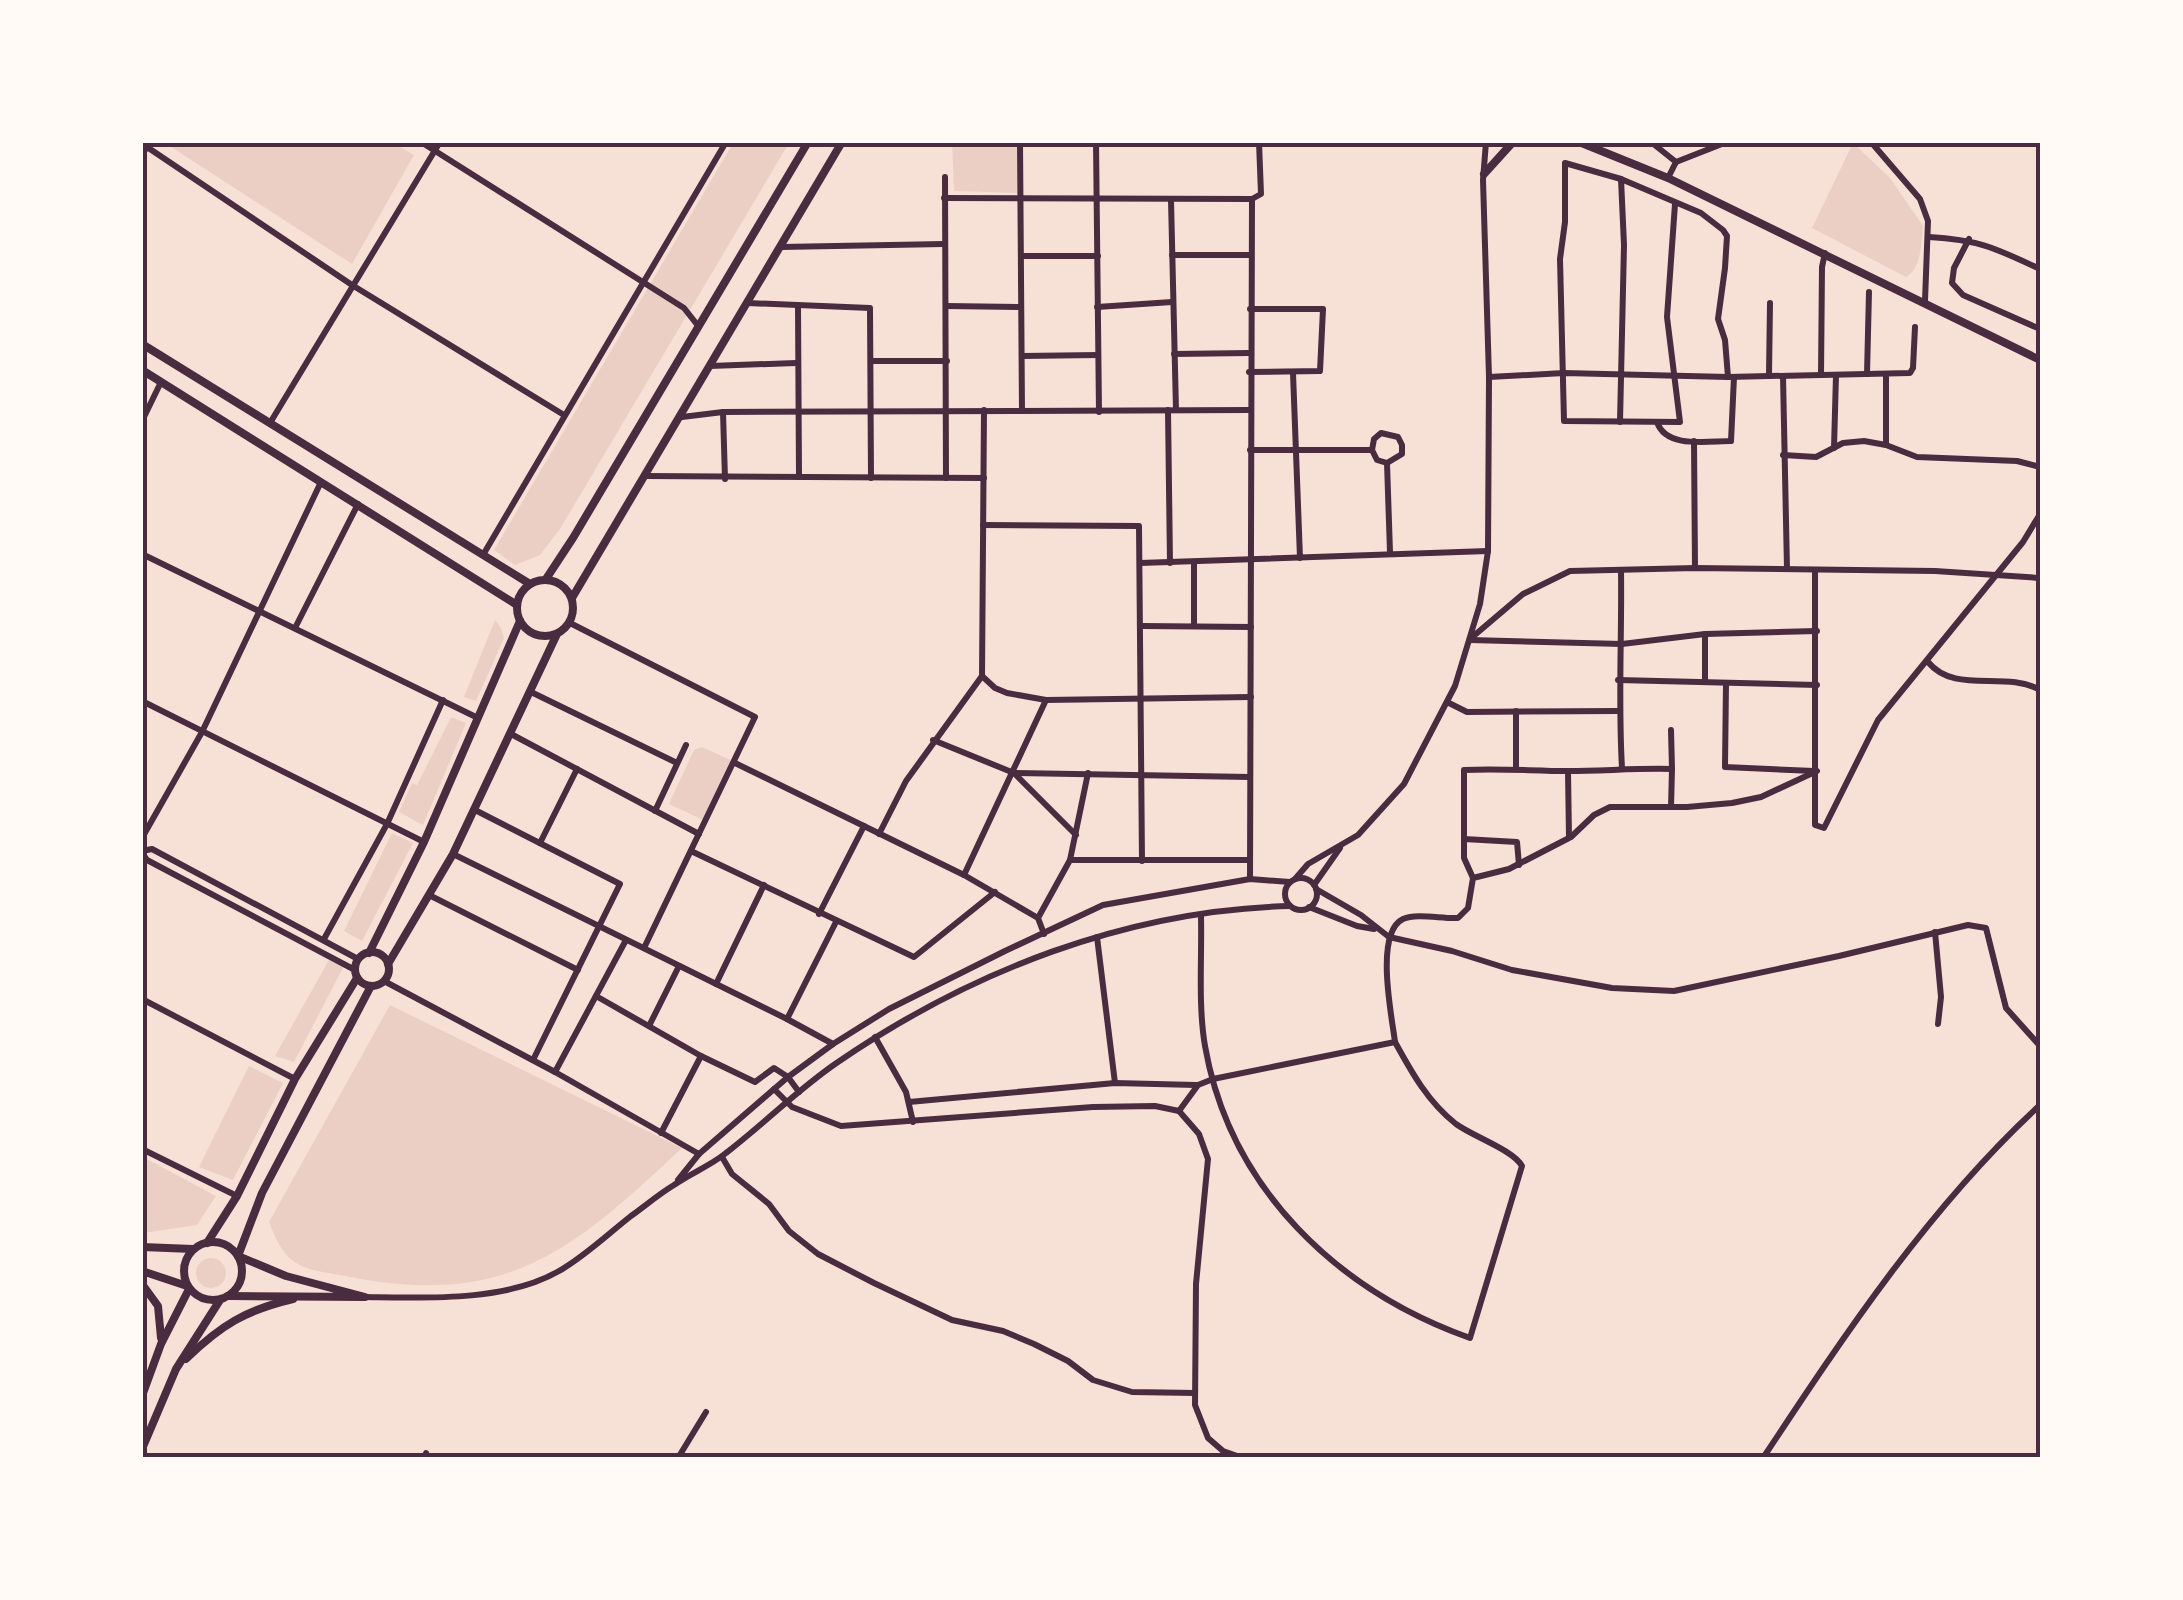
<svg xmlns="http://www.w3.org/2000/svg" width="2183" height="1600" font-family="'Varela Round',sans-serif">
  <rect width="100%" height="100%" fill="#f7e1d7"/>
  <g fill="#ebcfc5">
    <path d="M165 143H393L414 155 352 264Z"/>
    <path d="M733 143H789L560 529 540 555 515 565 494 550Z"/>
    <path d="M952 143H1018L1017 193 954 191Z"/>
    <path d="M1853 143 1890 178 1923 226C1921 243 1922 268 1906 277L1812 228Z"/>
    <path d="M495 620 501 628 504 638 476 701 464 697Z"/>
    <path d="M451 717 466 723 423 825 399 812 412 783 417 785Z"/>
    <path d="M702 747 733 761 703 820 669 804 694 750Z"/>
    <path d="M392 833 413 843 362 941 344 931Z"/>
    <path d="M329 960 344 966 294 1062 275 1056Z"/>
    <path d="M390 1005 682 1148C573 1250 508 1308 350 1277 303 1268 287 1271 269 1222Z"/>
    <path d="M249 1066 283 1083 233 1180 199 1167Z"/>
    <path d="M143 1157 216 1196 197 1225 143 1233Z"/>
    <circle cx="211" cy="1273" r="15"/>
  </g>
  <g fill="none" stroke-linecap="round" stroke-linejoin="round">
    <g stroke="#4a2c40" stroke-width="6">
      <path d="M421 142 684 308 699 327"/>
      <path d="M1020 142 1022 411"/>
      <path d="M1096 142 1099 412"/>
      <path d="M1651 142 1676 162 1668 178"/>
      <path d="M1871 142 1920 199 1928 221 1925 301"/>
      <path d="M147 147 352 285 564 415"/>
      <path d="M142 155 150 142"/>
      <path d="M1676 162 1727 142"/>
      <path d="M945 177 946 478"/>
      <path d="M944 198 1252 199 1261 194 1259 142"/>
      <path d="M1171 200 1176 410"/>
      <path d="M1675 204 1667 317 1680 422 1564 421 1560 259 1565 222V163L1621 179 1701 213 1723 230 1727 236 1725 268 1718 319 1725 340 1728 377"/>
      <path d="M1929 237C1980 240 1995 248 2040 269"/>
      <path d="M1969 239 1954 268 1952 283 1963 295 2040 329"/>
      <path d="M781 247 944 244"/>
      <path d="M1172 255H1250"/>
      <path d="M1022 256H1098"/>
      <path d="M747 303 870 308 871 478"/>
      <path d="M798 306 799 477"/>
      <path d="M946 306 1021 307"/>
      <path d="M1097 307 1172 302"/>
      <path d="M1174 354 1249 353"/>
      <path d="M1022 356 1098 355"/>
      <path d="M871 361H947"/>
      <path d="M710 366 796 363"/>
      <path d="M1249 372 1320 371 1323 309H1250"/>
      <path d="M1293 373 1300 558"/>
      <path d="M1867 374 1869 292"/>
      <path d="M1769 375 1770 303"/>
      <path d="M1821 375 1822 267 1825 253"/>
      <path d="M1783 376 1787 569"/>
      <path d="M1489 377 1564 373 1728 377 1910 373 1913 368 1915 327"/>
      <path d="M1168 410 1170 563"/>
      <path d="M723 412 725 479"/>
      <path d="M682 417 723 412 1250 410"/>
      <path d="M142 421 161 382"/>
      <path d="M1620 422 1624 245 1621 179"/>
      <path d="M1657 422C1666 449 1708 441 1731 441L1734 377"/>
      <path d="M270 423 440 142"/>
      <path d="M1694 441 1695 568"/>
      <path d="M1886 445V374"/>
      <path d="M1834 448 1836 375"/>
      <path d="M1250 450H1372"/>
      <path d="M1372 450 1374 439 1381 433 1398 437 1402 445V454L1387 463"/>
      <path d="M1372 450 1377 460 1387 463"/>
      <path d="M1783 455 1816 457 1843 443 1864 441 1886 445 1917 457 2017 461 2040 467"/>
      <path d="M1387 463 1390 552"/>
      <path d="M644 476 984 478"/>
      <path d="M983 525 1139 526 1142 861"/>
      <path d="M142 554 478 718"/>
      <path d="M483 555 726 142"/>
      <path d="M1194 562V626"/>
      <path d="M1140 563 1488 551"/>
      <path d="M1621 570C1622 636 1618 701 1622 768"/>
      <path d="M1815 570V825L1824 828 1878 720 2023 542 2040 514"/>
      <path d="M570 623 755 717 644 948"/>
      <path d="M1142 626 1251 627"/>
      <path d="M295 628 358 504"/>
      <path d="M1705 634V682"/>
      <path d="M1470 639 1523 594 1570 571 1695 568 1935 571 2040 578"/>
      <path d="M1470 640 1622 644 1705 634 1817 631"/>
      <path d="M1928 662C1955 695 2005 670 2040 690"/>
      <path d="M982 676 995 688 1007 693 1046 700 1251 697"/>
      <path d="M1618 680 1817 685"/>
      <path d="M1726 683 1725 767 1814 771"/>
      <path d="M531 692 677 763"/>
      <path d="M142 701 424 842"/>
      <path d="M1447 702 1467 712 1618 711"/>
      <path d="M511 734 699 834"/>
      <path d="M933 740 1014 773 1250 777"/>
      <path d="M735 763 964 875 1038 918"/>
      <path d="M1516 767V711"/>
      <path d="M1014 773 1076 835"/>
      <path d="M1671 807 1672 769"/>
      <path d="M475 810 620 884 533 1060"/>
      <path d="M655 811 686 745"/>
      <path d="M879 834 906 781 982 676 984 410"/>
      <path d="M1571 837 1594 815 1610 807H1687L1732 803 1761 797 1817 771"/>
      <path d="M142 838 202 732 321 482"/>
      <path d="M1464 839 1517 842 1519 865"/>
      <path d="M540 843 577 769"/>
      <path d="M142 851 152 849 358 959"/>
      <path d="M691 851 914 957 995 892"/>
      <path d="M142 853 147 860 355 970"/>
      <path d="M453 854 787 1019 833 1044"/>
      <path d="M1070 860H1250"/>
      <path d="M964 875 1046 700"/>
      <path d="M1473 878 1464 858V770C1499 768 1533 771 1568 771 1603 771 1637 768 1672 769L1671 730"/>
      <circle cx="1301" cy="894" r="16"/>
      <path d="M1250 879 1252 199"/>
      <path d="M1295 879 1308 864 1358 835 1404 784 1455 686 1480 604 1488 551 1489 377 1483 180 1486 142"/>
      <path d="M1314 885 1340 848"/>
      <path d="M1316 889 1361 915 1389 937 1452 951 1512 970 1612 988 1674 991 1839 956 1968 925 1986 928 2006 1008 2040 1046"/>
      <path d="M431 896 578 970"/>
      <path d="M1309 907 1357 926 1374 929"/>
      <path d="M819 914 864 826"/>
      <path d="M1201 916C1202 958 1198 1005 1205 1046 1230 1189 1338 1291 1470 1338L1522 1166C1513 1150 1474 1137 1456 1124 1428 1102 1412 1073 1395 1042"/>
      <path d="M1935 932 1941 997 1938 1024"/>
      <path d="M1044 934 1038 918 1070 860 1088 773"/>
      <path d="M1097 937 1115 1083"/>
      <path d="M324 939 387 824 443 700"/>
      <path d="M384 981 555 1072 699 1154"/>
      <path d="M716 984 764 885"/>
      <path d="M596 996 701 1056 755 1082 774 1068 788 1077 799 1092"/>
      <path d="M142 999 295 1079"/>
      <path d="M787 1019 836 922"/>
      <path d="M649 1026 679 966"/>
      <path d="M875 1037 906 1092 913 1122"/>
      <path d="M555 1072 626 940"/>
      <path d="M774 1089 792 1107 841 1126 1093 1107 1155 1106 1179 1111 1199 1134 1208 1159 1196 1284 1195 1405 1208 1438 1223 1451 1243 1458"/>
      <path d="M909 1102 1115 1083 1196 1085"/>
      <path d="M1179 1111 1198 1085 1213 1079 1395 1042C1392 1017 1374 933 1403 919 1417 913 1442 919 1458 918L1468 908 1473 878 1509 869 1569 838 1568 771"/>
      <path d="M661 1133 701 1056"/>
      <path d="M142 1149 237 1196"/>
      <path d="M722 1157 732 1174 769 1204 789 1231 818 1254 874 1283 952 1320 1003 1331 1034 1344 1068 1361 1093 1380 1132 1392 1195 1393"/>
      <path d="M678 1180 699 1154 788 1077 833 1044 889 1009 1005 951 1103 905 1250 879 1290 882"/>
      <path d="M365 1297C424 1298 506 1302 559 1271 584 1257 608 1234 631 1216 645 1206 659 1194 674 1185 691 1173 710 1166 726 1153 764 1124 798 1089 838 1062 971 971 1127 910 1290 906"/>
      <path d="M424 1458 426 1453"/>
      <path d="M678 1458 706 1412"/>
      <path d="M1763 1458C1845 1334 1930 1206 2040 1105"/>
    </g>
    <g stroke="#4a2c40" stroke-width="8">
      <path d="M1579 142 1668 178 2040 360"/>
      <path d="M1484 174 1513 142"/>
      <path d="M142 344 530 584"/>
      <path d="M142 370 517 605"/>
      <path d="M546 579 573 538 808 142"/>
      <circle cx="545" cy="608" r="28"/>
      <path d="M572 598 842 142"/>
      <circle cx="372" cy="969" r="17"/>
      <path d="M369 953 424 842 520 621"/>
      <path d="M388 964 453 854 557 634"/>
      <circle cx="213" cy="1271" r="29"/>
      <path d="M207 1243 237 1196 295 1079 357 978"/>
      <path d="M142 1247 193 1249"/>
      <path d="M142 1271 187 1286"/>
      <path d="M142 1284 158 1306 161 1338"/>
      <path d="M228 1296 365 1297 286 1276 238 1256 262 1193 371 986"/>
      <path d="M186 1359C221 1325 246 1310 293 1299"/>
      <path d="M142 1396 161 1344 189 1289"/>
      <path d="M142 1449 176 1369 220 1300"/>
    </g>
  </g>
  <rect width="2183" height="1600" fill="none" stroke="#fffaf5" stroke-width="290"/>
  <rect x="145" y="145" width="1893" height="1310" fill="none" stroke="#4a2c40" stroke-width="4"/>
</svg>
